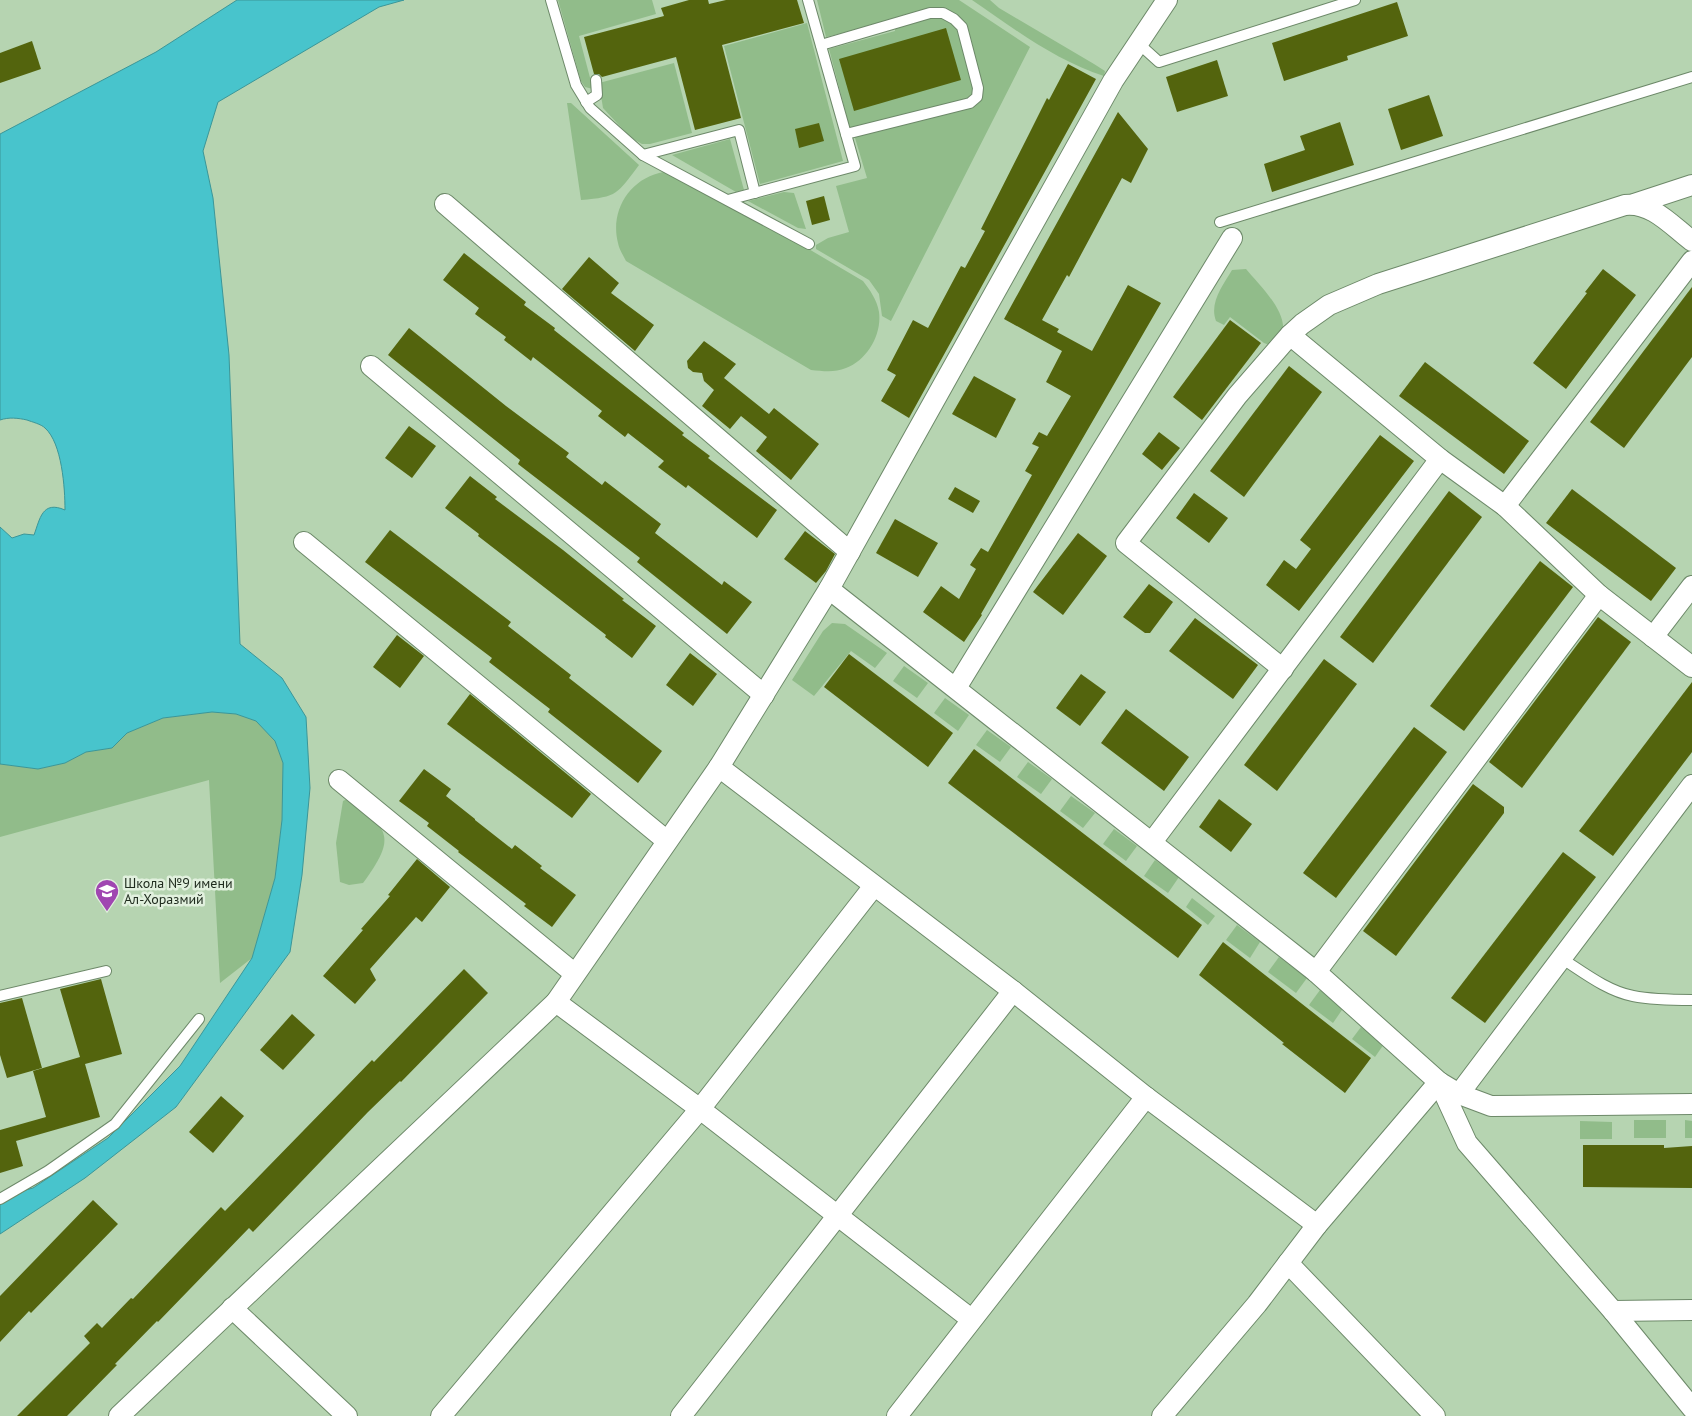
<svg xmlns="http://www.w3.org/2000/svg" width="1692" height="1416" font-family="'PT Sans',sans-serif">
  <rect width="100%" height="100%" fill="#b6d4b1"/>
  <g fill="#91bc8a">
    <path d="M558 0H652L656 14 579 36 593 89 585 87 581 81Z"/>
    <path d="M817 0H959L1030 47 891 321 882 316 879 294 869 280 816 249V245L828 238 849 232 836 186 867 178 855 138 849 125 829 49 895 31V20L826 37Z"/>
    <path d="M972 0H990L999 8 1094 64 1105 71 1104 76C1056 61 1013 28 972 0Z"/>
    <path d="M807 23 843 161 760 184 724 46Z"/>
    <path d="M674 63 692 133 650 144H642L630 137 603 108 599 83Z"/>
    <path d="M567 103H571L639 165C617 194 618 197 581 200Z"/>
    <path d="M730 139 744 190 736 192 672 155Z"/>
    <path d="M678 172 863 281C870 290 877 300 879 312 882 335 867 360 846 368 834 373 823 371 811 370L626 261C623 255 619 249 618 243 610 212 628 181 659 173 665 171 672 172 678 172Z"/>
    <path d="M784 192 794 193 806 229 798 228 748 201Z"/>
    <path d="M1246 269C1259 285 1292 315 1281 338 1279 341 1275 344 1272 346L1264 343 1230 317 1224 325 1216 321C1209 303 1223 285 1232 270Z"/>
    <path d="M832 623 845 624 887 653 875 668 851 651 814 696 792 680 823 631Z"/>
    <path d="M904 666 928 683 917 698 893 681Z"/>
    <path d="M945 698 969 715 958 731 934 713Z"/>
    <path d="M212 712 236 714 256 721 275 741 283 763 282 820 275 878 252 958 220 983 209 780 0 837V764L38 769 65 763 86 752 112 748 127 733 163 718Z"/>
    <path d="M987 730 1011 747 1000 762 976 745Z"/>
    <path d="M1028 762 1052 779 1041 794 1017 777Z"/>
    <path d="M1071 796 1095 813 1083 828 1060 811Z"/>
    <path d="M347 799C391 829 396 838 363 883L349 885 340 882 336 843 343 801Z"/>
    <path d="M1114 829 1137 846 1126 861 1103 844Z"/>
    <path d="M1155 860 1179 877 1168 893 1144 876Z"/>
    <path d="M1192 898 1215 916 1208 925 1186 907Z"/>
    <path d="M1237 925 1260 942 1250 958 1226 940Z"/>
    <path d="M1279 957 1307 978 1296 993 1268 972Z"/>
    <path d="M1320 990 1344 1007 1333 1023 1309 1005Z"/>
    <path d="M1361 1027 1384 1044 1375 1057 1352 1039Z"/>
    <rect x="1634" y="1120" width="32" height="18"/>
    <path d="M1685 1120 1692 1121V1138H1685Z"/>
    <path d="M1580 1121 1612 1122V1139H1580Z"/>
  </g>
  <path fill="#48c4cc" stroke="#3b9698" d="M237 0H404L379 7 218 102 203 151 213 198 229 355 240 644 282 678 306 717 310 788 302 875 290 952 176 1107 85 1178 0 1234V1197L33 1188 108 1138 180 1066 252 958 275 878 282 820 283 763 275 741 256 721 236 714 212 712 163 718 127 733 112 748 86 752 65 763 38 769 0 764V527L12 538 24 534 34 535C40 519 42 500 65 510 65 488 62 443 45 428 41 424 32 422 27 420 18 418 9 417 0 420V134L156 52Z"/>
  <g fill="#53640d">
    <path d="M689 0H708L709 4 726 0H797L804 23 722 45 741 118 695 130 676 57 602 77 599 74H594L584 37 664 16 661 8Z"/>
    <path d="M1397 2 1408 36 1347 56 1348 60 1284 81 1272 43Z"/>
    <path d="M946 28 961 80 854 111 839 59Z"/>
    <path d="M32 41 41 69 0 83V53Z"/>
    <path d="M1217 60 1228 96 1177 112 1166 77Z"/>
    <path d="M1068 64 1096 79 909 418 881 401 896 375 887 370 913 320 928 328 961 266 965 268 985 231 981 229 1028 136 1047 98 1049 100Z"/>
    <path d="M1429 95 1443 136 1401 150 1388 109Z"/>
    <path d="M1118 112 1148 149 1131 183 1122 178 1069 277 1067 275 1042 320 1059 329 1057 332 1092 351 1128 285 1161 303 981 614 982 615 964 642 923 612 941 586 959 599 976 569 970 565 981 548 988 552 1032 475 1025 471 1039 447 1032 444 1039 432 1047 436 1071 396 1046 382 1062 351 1004 319Z"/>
    <path d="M1340 122 1354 165 1272 192 1264 164 1305 150 1300 136Z"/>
    <path d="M819 123 824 141 799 148 795 129Z"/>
    <path d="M824 196 830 220 812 225 806 201Z"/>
    <path d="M464 253 526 302 524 305 555 328 554 330 684 433 682 435 710 456 708 458 777 510 757 538 688 485 686 488 658 467 664 461 628 433 625 437 598 416 602 411 533 357 531 361 504 340 506 337 475 314 479 308 443 280Z"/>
    <path d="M589 257 619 283 611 293 654 325 635 351 562 289Z"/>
    <path d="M1603 269 1636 295 1566 389 1533 363 1587 293 1585 292Z"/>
    <path d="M1692 287V357L1624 448 1590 422Z"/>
    <path d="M1230 320 1261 343 1202 420 1173 397Z"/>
    <path d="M409 328 506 406 569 453 566 457 602 485 605 481 661 524 655 533 722 585 724 581 752 602 727 634 637 562 640 558 518 464 520 460 388 355Z"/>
    <path d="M704 341 736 364 724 378 769 414 774 408 819 444 791 480 756 451 767 437 741 416 730 429 702 406 714 390 704 381 702 373 693 372 688 368 687 361Z"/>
    <path d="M1425 362 1529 441 1504 474 1399 396Z"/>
    <path d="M1289 366 1322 392 1244 497 1210 471Z"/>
    <path d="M974 376 1016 399 996 438 952 414Z"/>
    <path d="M409 426 436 446 412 478 385 458Z"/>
    <path d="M1159 432 1180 448 1162 470 1142 454Z"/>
    <path d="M1380 435 1414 461 1299 611 1266 585 1284 560 1296 569 1311 549 1300 540Z"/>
    <path d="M470 476 497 497 495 499 563 550 624 599 622 600 656 626 632 658 605 637 606 635 478 536 479 534 445 508Z"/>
    <path d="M955 487 980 501 973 513 948 499Z"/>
    <path d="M1572 489 1676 568 1651 601 1546 523Z"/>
    <path d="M1449 491 1482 517 1373 663 1340 637Z"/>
    <path d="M1194 493 1228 518 1209 543 1176 518Z"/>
    <path d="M895 519 938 543 918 577 876 553Z"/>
    <path d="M390 530 511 622 508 626 571 675 569 678 662 751 638 783 548 712 550 709 489 662 492 658 365 562Z"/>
    <path d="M805 531 835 554 826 571 816 583 784 559Z"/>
    <path d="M1078 533 1107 556 1063 615 1033 592Z"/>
    <path d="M1540 561 1573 587 1464 731 1430 706Z"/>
    <path d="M1149 584 1173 602 1150 633H1145L1123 617Z"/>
    <path d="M1598 617 1631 642 1522 788 1489 762Z"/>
    <path d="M1195 618 1258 665 1233 699 1169 651Z"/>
    <path d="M397 635 424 656 400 688 373 667Z"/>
    <path d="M690 653 717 674 693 706 666 685Z"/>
    <path d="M849 654 953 733 928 767 824 687Z"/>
    <path d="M1324 659 1357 684 1277 791 1244 765Z"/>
    <path d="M1081 674 1106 692 1080 726 1056 708Z"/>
    <path d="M1692 682V752L1613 856 1579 831Z"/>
    <path d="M470 694 591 794 572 818 447 724Z"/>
    <path d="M1126 709 1189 757 1164 791 1101 743Z"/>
    <path d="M1414 727 1447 752 1336 898 1303 873Z"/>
    <path d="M974 749 1202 925 1178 958 948 783Z"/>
    <path d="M424 769 451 789 446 796 475 819V820L512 849 515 845 542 866 540 868 576 895 552 927 524 906 526 904 458 852 459 851 427 826 429 823 399 801Z"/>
    <path d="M1473 784 1504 807V813L1396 956 1363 931Z"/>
    <path d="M1219 799 1252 824 1231 852 1199 827Z"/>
    <path d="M1563 852 1596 877 1485 1023 1451 998Z"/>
    <path d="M417 859 450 887 422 922 416 917 370 969 376 980 355 1004 323 976 363 930 361 929 390 896 388 895Z"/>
    <path d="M1223 942 1371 1058 1345 1093 1282 1044 1284 1043 1199 975Z"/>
    <path d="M464 969 488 993 401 1082 400 1081 368 1112 253 1232 249 1228 158 1322 157 1321 115 1364 117 1365 67 1416H17L90 1343 84 1336 97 1323 102 1328 131 1298 133 1299 221 1207 225 1211 343 1090 372 1060 374 1062Z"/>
    <path d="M101 979 122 1054 85 1064 100 1117 16 1141 23 1166 0 1173V1130L46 1117 33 1071 80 1057 60 989Z"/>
    <path d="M22 998 42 1068 7 1078 0 1055V1003Z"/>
    <path d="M292 1014 315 1035 283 1070 260 1050Z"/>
    <path d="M221 1096 244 1116 213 1153 189 1132Z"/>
    <path d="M1583 1145H1664V1148L1692 1146V1188L1583 1187Z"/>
    <path d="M93 1200 118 1224 31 1313 29 1311 0 1342V1296Z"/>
  </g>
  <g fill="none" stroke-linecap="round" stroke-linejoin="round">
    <g stroke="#6d8969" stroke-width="12">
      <g id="service">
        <path d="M551 0 576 85 590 108 643 155 809 244"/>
        <path d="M1138 43 1159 62 1355 0"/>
        <path d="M821 45 930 13H943L954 19 962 27 978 88 977 97 970 103 846 134"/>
        <path d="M586 102 597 95 596 80"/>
        <path d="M643 155 739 130 755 193"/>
        <path d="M728 200 855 166 808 0"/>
        <path d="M1220 222 1692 77"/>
        <path d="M1561 958C1583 972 1607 991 1633 996 1653 1000 1673 1000 1692 1000"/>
        <path d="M0 996 106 971"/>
        <path d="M0 1199 48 1171 115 1124 199 1019"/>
      </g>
    </g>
    <g stroke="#6d8969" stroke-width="22">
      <g id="minor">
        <path d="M445 204 850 552"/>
        <path d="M1634 204 1692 185"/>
        <path d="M1290 335 1440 459 1505 506 1599 595 1692 667"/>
        <path d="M371 366 764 695"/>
        <path d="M1505 506 1692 261"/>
        <path d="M304 542 667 841"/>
        <path d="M829 589 1316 972 1439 1082 1459 1094 1491 1106 1692 1104"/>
        <path d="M1653 637 1692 586"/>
        <path d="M1283 669 1126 543 1237 396 1290 335 1302 324 1329 305 1378 284 1625 205C1652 202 1672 226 1692 241"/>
        <path d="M956 688 1232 238"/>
        <path d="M719 767 1013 991 1146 1097 1317 1225 1439 1082"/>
        <path d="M339 780 575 974"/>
        <path d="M1152 842 1440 459"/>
        <path d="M1316 972 1599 595"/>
        <path d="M556 1002 700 1109 971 1319"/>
        <path d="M1439 1082 1467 1143 1613 1311 1692 1408"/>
        <path d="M1459 1094 1692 785"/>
        <path d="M1288 1263 1435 1416"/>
        <path d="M232 1308 347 1416"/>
        <path d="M1613 1311 1692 1310"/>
        <path d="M119 1416 556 1002 719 767 829 589 1113 81 1167 0"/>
        <path d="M441 1416 700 1109 874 886"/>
        <path d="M681 1416 1013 991"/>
        <path d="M897 1416 1146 1097"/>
        <path d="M1162 1416 1257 1304 1317 1225"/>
      </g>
    </g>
    <use href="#service" stroke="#fff" stroke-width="10"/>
    <use href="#minor" stroke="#fff" stroke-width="20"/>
  </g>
  <defs>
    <g id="school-pin" transform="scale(1.25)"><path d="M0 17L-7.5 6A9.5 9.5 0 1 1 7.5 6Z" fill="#a046b1" stroke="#e1f0de"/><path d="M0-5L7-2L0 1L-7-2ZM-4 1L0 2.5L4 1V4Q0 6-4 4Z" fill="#fff"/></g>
  </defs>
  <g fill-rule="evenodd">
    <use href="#school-pin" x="107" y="891"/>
  </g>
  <g text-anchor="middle" stroke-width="5" stroke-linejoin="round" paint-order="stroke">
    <g font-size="14" fill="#1e2a1d" stroke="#e1f0de" text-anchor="start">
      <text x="124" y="888">Школа №9 имени<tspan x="124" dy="16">Ал-Хоразмий</tspan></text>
    </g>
  </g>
</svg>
